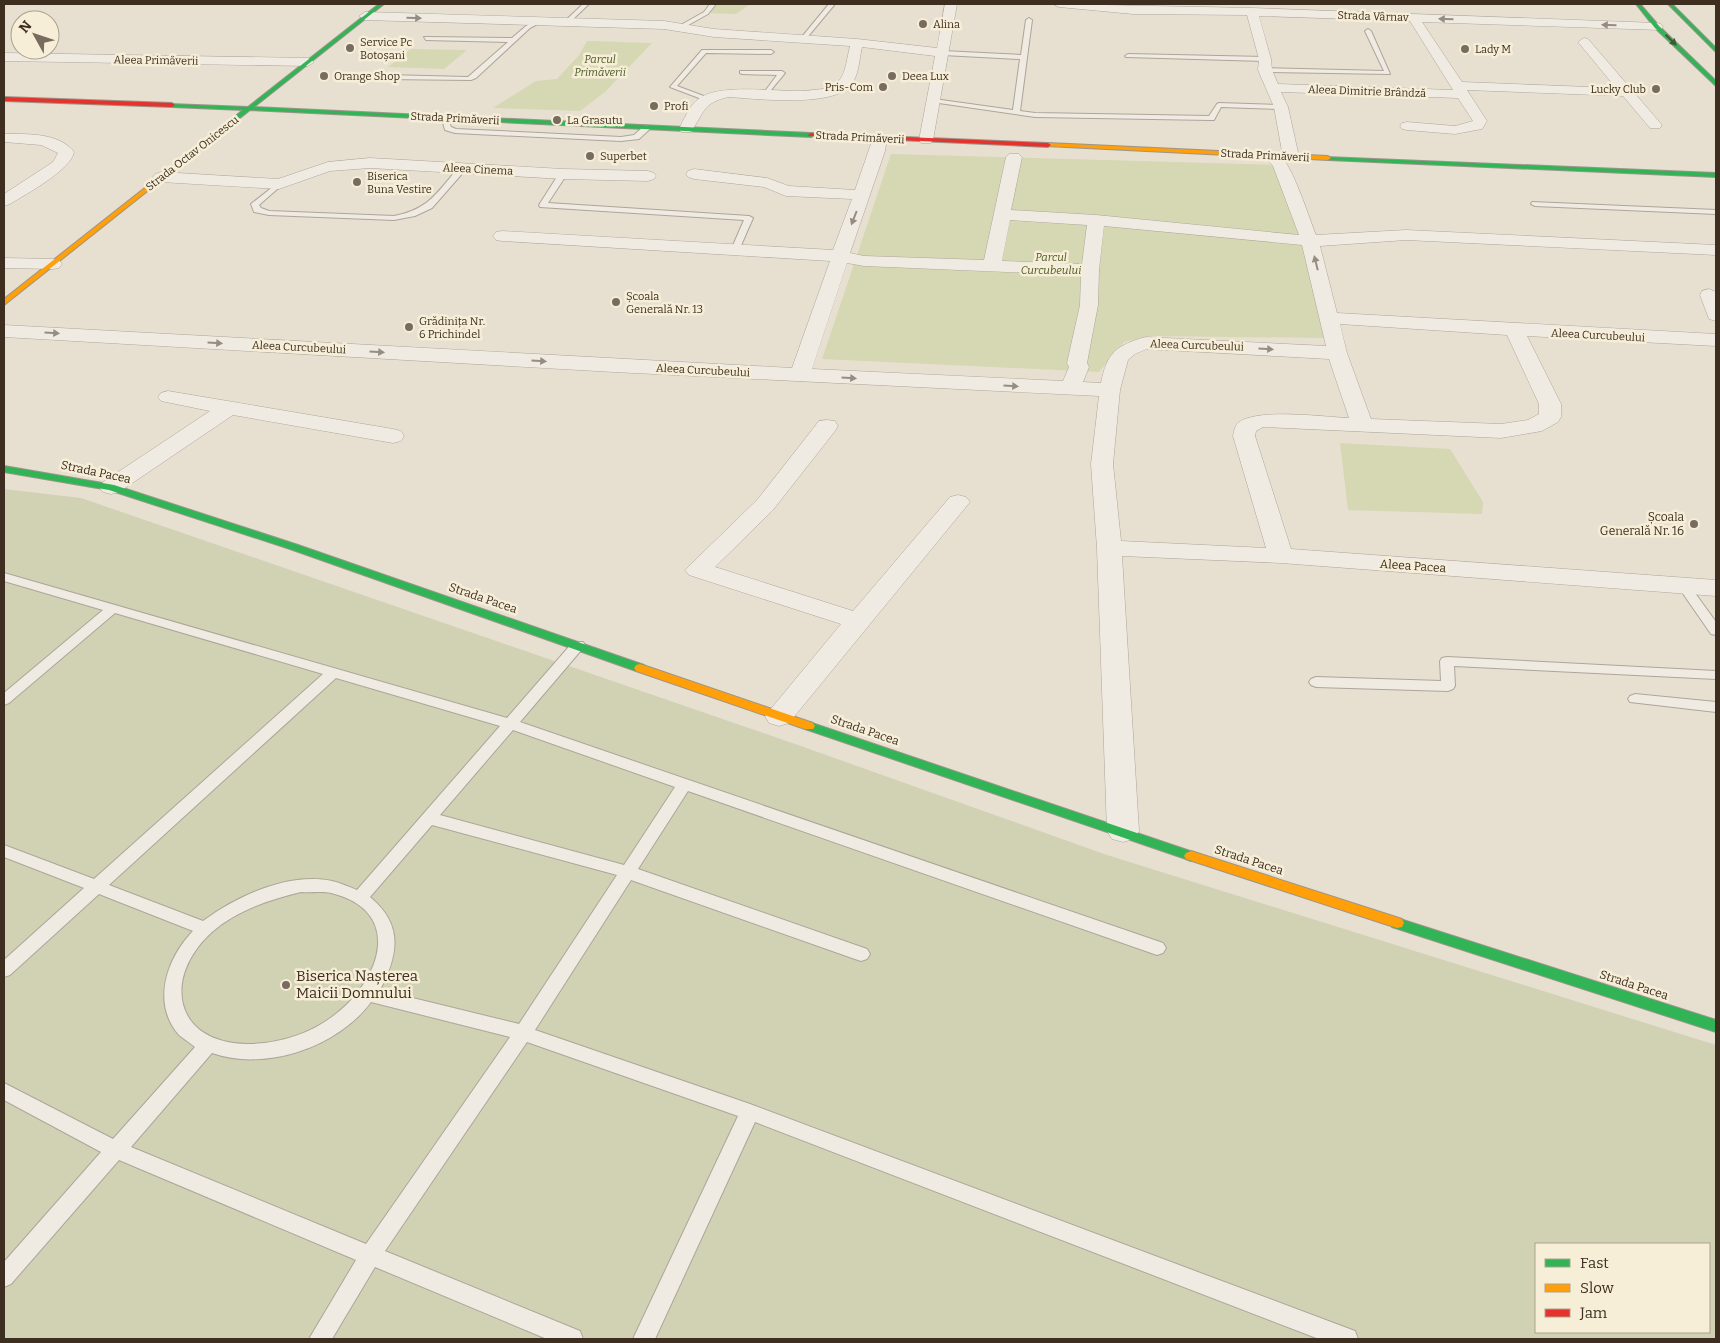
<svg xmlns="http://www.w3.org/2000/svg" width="1720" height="1343" font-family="Bitter,serif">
  <rect width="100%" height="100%" fill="#e7e0d1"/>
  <g fill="#d6d7b3">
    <path d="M713 4H750L736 14 706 13Z"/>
    <path d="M587 41 652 43 605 92 580 111 493 108 536 81 557 79 579 55Z"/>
    <path d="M411 49 467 50 444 69 388 67Z"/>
    <path d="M891 154 1280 165 1320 309 1326 338 1149 336 1124 342 1099 372 822 359Z"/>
    <path d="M1340 443 1450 449 1483 502 1482 514 1348 510Z"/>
  </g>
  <path fill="#d1d1b3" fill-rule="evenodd" d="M4 489 81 498 798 745 1107 855 1716 1045V1339H4ZM1536 1244H1709V1332H1536Z"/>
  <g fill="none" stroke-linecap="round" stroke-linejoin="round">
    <g stroke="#ada599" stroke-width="2">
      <g id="lane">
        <path d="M583 4H589L569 23H565V21Z"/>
        <path d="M710 4H716L708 14 683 28H679V26L704 12Z"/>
        <path d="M829 4H835L805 40H801V38Z"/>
        <path d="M1029 18 1032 20 1020 111 1035 113 1209 116 1217 104 1219 103 1281 105 1285 107 1281 109 1221 107 1214 120H1211L1035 117 932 102 931 101 934 99 1013 110 1020 59 943 55 940 53 943 51 1021 55 1026 20Z"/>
        <path d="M538 20 543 21 530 28 476 78 471 80 385 79 382 77 385 75 468 77 508 42 426 40 424 37 512 38 526 26Z"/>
        <path d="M1368 29 1371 31 1390 74 1265 72 1262 70 1265 68 1384 71 1365 31Z"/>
        <path d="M702 50H771L774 52 771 54 706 53 677 86 709 98V100L707 101 670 87Z"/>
        <path d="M1128 54 1265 57 1268 59 1265 61 1126 57 1125 56Z"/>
        <path d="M740 71H782L785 73 766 96 763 94 777 75 742 74 740 73Z"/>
        <path d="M441 115H447L451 127 456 129 621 137 634 135 645 125 652 127 639 139 621 141 455 133 445 130Z"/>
        <path d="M460 166 467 168 432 208 415 216 394 220 269 215 254 212 251 204 279 182 283 184 259 205 261 208 269 211 394 216C430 209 437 192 460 166Z"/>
        <path d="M560 172 567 174 548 203 749 216 753 218 739 250 735 253 731 250 744 220 540 207 539 205Z"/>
        <path d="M1532 202 1716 210V214L1535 206 1531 204Z"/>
        <path d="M4 573 507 718 573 642H583L585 645 583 648 520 722 1163 943 1166 948 1163 953 1157 955 688 791 638 869 867 949 870 954 867 959 861 961 855 959 631 880 535 1030 750 1104 1347 1328 1355 1331 1358 1339H1319L755 1122 655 1339H633L738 1116 527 1042 385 1251 580 1331 583 1339H547L375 1267 332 1339H309L356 1260 119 1160 11 1284 4 1287V1262L101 1152 4 1100V1083L113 1139 195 1047C190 1043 184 1039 179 1035 151 1003 167 958 193 931L99 894 10 975 4 977V960L84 888 4 857V845L94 879 323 674 115 613 9 703 4 705V693L103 610 4 581ZM336 678 500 726 357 890C349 887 341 883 332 881 288 872 237 896 203 921L109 885ZM513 730 675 787 624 865 440 815ZM432 825 617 875 519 1024 380 990C398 955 404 925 370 897ZM301 892C311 893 322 891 331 893 404 911 381 978 337 1013 312 1034 278 1044 246 1044 172 1042 163 976 212 932 237 910 269 900 301 892ZM371 1002 510 1037 366 1244 131 1147 212 1053C265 1072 338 1047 371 1002Z"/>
        <path d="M1683 581 1687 582 1716 622V635L1711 634 1677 585Z"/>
        <path d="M1447 657 1716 671V679L1454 666 1455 686 1453 689 1448 691 1316 687 1311 685 1309 682 1311 679 1316 677 1441 681 1440 661 1442 658Z"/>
        <path d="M1635 694 1716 702V712L1630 702 1628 699 1630 696Z"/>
      </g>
    </g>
    <g stroke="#ada599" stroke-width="1">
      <g id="street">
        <path d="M945 4H957L933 140 931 143H921L919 140 935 56 862 47C859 60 859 78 849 87 830 107 756 99 729 97 703 102 704 113 691 132H681L679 129C684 119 689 107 697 100 719 81 784 94 813 90 822 89 832 89 838 82 846 74 847 57 850 46L714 37 664 29 365 20 359 16 365 12 664 21 714 29 857 39 937 48Z"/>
        <path d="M1053 4 1252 8 1657 23 1661 24 1663 27 1661 30 1422 22 1462 82 1616 88 1578 42 1584 38 1588 39 1662 125 1660 128H1650L1623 96 1467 90 1487 121 1482 129 1455 134 1407 130 1402 129 1400 126 1402 123 1407 122 1455 126 1473 121 1458 98 1281 92 1288 107 1299 157 1296 160H1286L1283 157 1274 107 1258 70 1259 59 1247 15 1133 14 1059 7ZM1259 16 1410 21 1453 90 1278 84 1272 70 1271 59Z"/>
        <path d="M4 53 308 58 314 62 308 66 4 61Z"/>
        <path d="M4 134C25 134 59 132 74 152 71 170 26 194 10 204L4 206V194L53 162 58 153 41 145 4 142Z"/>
        <path d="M880 134 885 135 887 138 885 151 850 253 864 256 984 260 1006 157 1009 154H1019L1022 157 1011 210 1096 215 1299 235 1273 166 1264 156 1267 153C1271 152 1274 151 1278 153 1292 163 1309 218 1316 235L1406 230 1716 245V255L1406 240 1320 246 1337 313 1716 334V346L1527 336 1561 404V417L1558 422 1542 431 1501 438 1263 427 1256 431 1255 436 1291 549 1716 580V596L1281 563 1122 556 1139 831 1134 839 1123 842 1112 839 1107 831 1097 548 1091 464 1099 396 614 372 4 337V325L792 368 830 261 502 241 496 240 493 236 496 232 502 231 833 250 852 199 786 196 764 187 694 179 688 177 686 174 688 171 694 169 767 178 789 186 855 190 873 138 875 135ZM1010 220 1087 225 1082 264 1002 261ZM1104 226 1302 245 1326 346 1146 337C1116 345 1107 353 1101 383L1083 382 1089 367 1087 363 1098 305 1099 270ZM847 263 864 266 1081 275 1080 305 1067 363 1069 367 1063 381 812 369ZM1340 324 1507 335 1539 404V414L1528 420 1501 424 1371 419 1347 353ZM1147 349 1329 359 1349 418C1323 417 1260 408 1239 422 1235 425 1234 431 1233 436L1266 548 1121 541 1113 464 1120 390 1128 360 1135 354Z"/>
        <path d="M370 158 563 169 648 171 654 173 656 176 654 179 648 181 563 179 370 168 330 171 279 189 161 182 155 180 153 177 155 174 161 172 278 179 328 162Z"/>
        <path d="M4 258 53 259 59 260 62 264 59 268 53 269 4 268Z"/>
        <path d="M1709 289 1716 292V321L1709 319 1700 295 1702 291Z"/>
        <path d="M168 391 393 429 401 431 404 436 401 441 393 443 233 415 119 492 111 494 103 492 99 487 103 482 210 411 161 401 158 397 161 393Z"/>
        <path d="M827 420 835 421 838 426 835 431 773 510 715 567 853 611 950 497 958 495 966 497 970 502 789 723 779 726 769 723 765 716 841 624 689 575 685 570 757 500 819 421Z"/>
      </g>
    </g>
    <g stroke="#9c958a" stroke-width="2">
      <g id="fast">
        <path d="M379 4H384L254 107 811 133 814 135 811 137 250 110 183 163H179V161L243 110 172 107 170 104 248 107Z"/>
        <path d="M1636 4H1640L1659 26 1716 81V86L1655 28Z"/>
        <path d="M1668 4H1672L1716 48V52Z"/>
        <path d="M1326 157 1716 173V177L1328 160 1325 158Z"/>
        <path d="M4 466 114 485 298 545 644 665 646 668 644 671H636L290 549 109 490 4 472Z"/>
        <path d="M809 722 1196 853 1198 856 1196 859 1191 861 1186 859 805 729 803 726 805 723Z"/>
        <path d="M1397 918 1716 1020V1032L1392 927 1390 923 1392 919Z"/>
      </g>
    </g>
    <g stroke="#9c958a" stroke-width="2">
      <g id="slow">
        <path d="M1048 143 1328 156 1331 158 1328 160 1046 146V144Z"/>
        <path d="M179 161 184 162 4 305V299Z"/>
        <path d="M640 664 813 723 815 726 813 729H805L636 671 634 668 636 665Z"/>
        <path d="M1191 851 1402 919 1404 923 1402 927 1397 928 1186 859 1184 856 1186 853Z"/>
      </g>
    </g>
    <g stroke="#9c958a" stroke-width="2">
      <g id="jam">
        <path d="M4 97 172 103 175 105 172 107 4 101Z"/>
        <path d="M811 133 1048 143 1051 145 1048 147 809 136 808 135Z"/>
      </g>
    </g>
    <use href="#lane" fill="#efebe3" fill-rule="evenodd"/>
    <use href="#street" fill="#efebe3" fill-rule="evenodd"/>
    <use href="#fast" fill="#30b455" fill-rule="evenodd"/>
    <use href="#slow" fill="#ff9f0a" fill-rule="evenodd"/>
    <use href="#jam" fill="#e5322d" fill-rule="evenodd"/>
  </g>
  <defs><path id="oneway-solid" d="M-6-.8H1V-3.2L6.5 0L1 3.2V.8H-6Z" transform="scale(1.25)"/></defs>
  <g fill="#968c82">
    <use href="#oneway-solid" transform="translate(414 18) rotate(2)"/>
    <use href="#oneway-solid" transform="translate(1446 19) rotate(-178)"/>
    <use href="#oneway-solid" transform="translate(1609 25) rotate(-178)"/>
    <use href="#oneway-solid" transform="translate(854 218) rotate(111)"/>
    <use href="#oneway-solid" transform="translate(1316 263) rotate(-104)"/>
    <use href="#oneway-solid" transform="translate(52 333) rotate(3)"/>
    <use href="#oneway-solid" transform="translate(215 343) rotate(3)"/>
    <use href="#oneway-solid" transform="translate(1266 349) rotate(3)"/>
    <use href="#oneway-solid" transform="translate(377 352) rotate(3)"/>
    <use href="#oneway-solid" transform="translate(539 361) rotate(3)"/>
    <use href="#oneway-solid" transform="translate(849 378) rotate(3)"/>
    <use href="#oneway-solid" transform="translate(1011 386) rotate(3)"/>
  </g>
  <use fill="#385d33" href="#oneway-solid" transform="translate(1671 40) rotate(44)"/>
  <g fill="#786c5e" stroke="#f7eed8" stroke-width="2">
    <circle cx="923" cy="24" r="5"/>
    <circle cx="350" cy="48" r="5"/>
    <circle cx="1465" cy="49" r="5"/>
    <circle cx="324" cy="76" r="5"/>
    <circle cx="892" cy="76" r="5"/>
    <circle cx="883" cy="87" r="5"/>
    <circle cx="1656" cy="89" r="5"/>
    <circle cx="654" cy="106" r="5"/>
    <circle cx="557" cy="120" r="5"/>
    <circle cx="590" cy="156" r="5"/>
    <circle cx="357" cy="182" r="5"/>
    <circle cx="616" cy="302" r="5"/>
    <circle cx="409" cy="327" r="5"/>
    <circle cx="1694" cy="524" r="5"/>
    <circle cx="286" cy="985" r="5"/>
  </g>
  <g text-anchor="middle" stroke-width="5" stroke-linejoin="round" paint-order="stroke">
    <g font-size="11" fill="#3d2e20" stroke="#f7eed8">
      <text transform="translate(1373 16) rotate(2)" y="4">Strada Vârnav</text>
      <text transform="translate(156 60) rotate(1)" y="4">Aleea Primăverii</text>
      <text transform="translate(1367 91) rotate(2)" y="4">Aleea Dimitrie Brândză</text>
      <text transform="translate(455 118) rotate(3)" y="4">Strada Primăverii</text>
      <text transform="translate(860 137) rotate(3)" y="4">Strada Primăverii</text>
      <text transform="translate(192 153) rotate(-38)" y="4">Strada Octav Onicescu</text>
      <text transform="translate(1265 155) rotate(3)" y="4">Strada Primăverii</text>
      <text transform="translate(478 169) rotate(3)" y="4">Aleea Cinema</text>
      <text transform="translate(1598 335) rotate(3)" y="4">Aleea Curcubeului</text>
      <text transform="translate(1197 345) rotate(2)" y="4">Aleea Curcubeului</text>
      <text transform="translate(299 347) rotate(3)" y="4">Aleea Curcubeului</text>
      <text transform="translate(703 370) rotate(3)" y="4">Aleea Curcubeului</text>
    </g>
    <g font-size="11" fill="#3d2e20" stroke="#f7eed8" text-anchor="start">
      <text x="933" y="28">Alina</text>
      <text x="360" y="46">Service Pc<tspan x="360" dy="13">Botoșani</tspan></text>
      <text x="1475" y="53">Lady M</text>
      <text x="334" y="80">Orange Shop</text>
      <text x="902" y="80">Deea Lux</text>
      <text x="873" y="91" text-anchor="end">Pris-Com</text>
      <text x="1646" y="93" text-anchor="end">Lucky Club</text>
      <text x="664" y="110">Profi</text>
      <text x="567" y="124">La Grasutu</text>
      <text x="600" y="160">Superbet</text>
      <text x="367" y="180">Biserica<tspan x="367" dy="13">Buna Vestire</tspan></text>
      <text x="626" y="300">Școala<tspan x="626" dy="13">Generală Nr. 13</tspan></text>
      <text x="419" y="325">Grădinița Nr.<tspan x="419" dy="13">6 Prichindel</tspan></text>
    </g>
    <g font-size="11" font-style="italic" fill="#4d5a26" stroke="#f7eed8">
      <text x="600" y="63">Parcul<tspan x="600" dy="13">Primăverii</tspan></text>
      <text x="1051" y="261">Parcul<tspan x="1051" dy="13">Curcubeului</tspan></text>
    </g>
    <g font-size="12" fill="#3d2e20" stroke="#f7eed8">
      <text transform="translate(96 472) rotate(12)" y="4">Strada Pacea</text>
      <text transform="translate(1413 566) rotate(4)" y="4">Aleea Pacea</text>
      <text transform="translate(483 598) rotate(19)" y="4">Strada Pacea</text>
      <text transform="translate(865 730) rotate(19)" y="4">Strada Pacea</text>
      <text transform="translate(1249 860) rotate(18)" y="4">Strada Pacea</text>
      <text transform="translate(1634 985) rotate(18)" y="4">Strada Pacea</text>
    </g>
    <g font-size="12" fill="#3d2e20" stroke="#f7eed8" text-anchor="end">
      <text x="1684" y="521">Școala<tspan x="1684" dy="14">Generală Nr. 16</tspan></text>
    </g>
    <g font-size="15" fill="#3d2e20" stroke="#f7eed8" text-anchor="start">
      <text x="296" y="981">Biserica Nașterea<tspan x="296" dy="17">Maicii Domnului</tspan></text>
    </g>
  </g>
  <rect width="1720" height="1343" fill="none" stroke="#3d2e20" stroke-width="10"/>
  <rect x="1535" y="1243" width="175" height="90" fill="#f7eed8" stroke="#ada18e"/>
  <rect x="1545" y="1259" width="25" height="8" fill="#30b455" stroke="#ada18e"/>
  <text x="1580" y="1268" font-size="15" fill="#3d2e20">Fast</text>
  <rect x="1545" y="1284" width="25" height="8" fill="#ff9f0a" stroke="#ada18e"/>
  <text x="1580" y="1293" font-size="15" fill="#3d2e20">Slow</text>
  <rect x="1545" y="1309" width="25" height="8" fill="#e5322d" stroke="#ada18e"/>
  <text x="1580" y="1318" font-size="15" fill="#3d2e20">Jam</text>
  <g transform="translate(35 35) rotate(310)"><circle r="24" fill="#f7eed8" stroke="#ada18e"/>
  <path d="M0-4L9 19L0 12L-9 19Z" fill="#786c5e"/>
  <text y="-8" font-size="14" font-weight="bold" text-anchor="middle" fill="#3d2e20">N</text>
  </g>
</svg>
